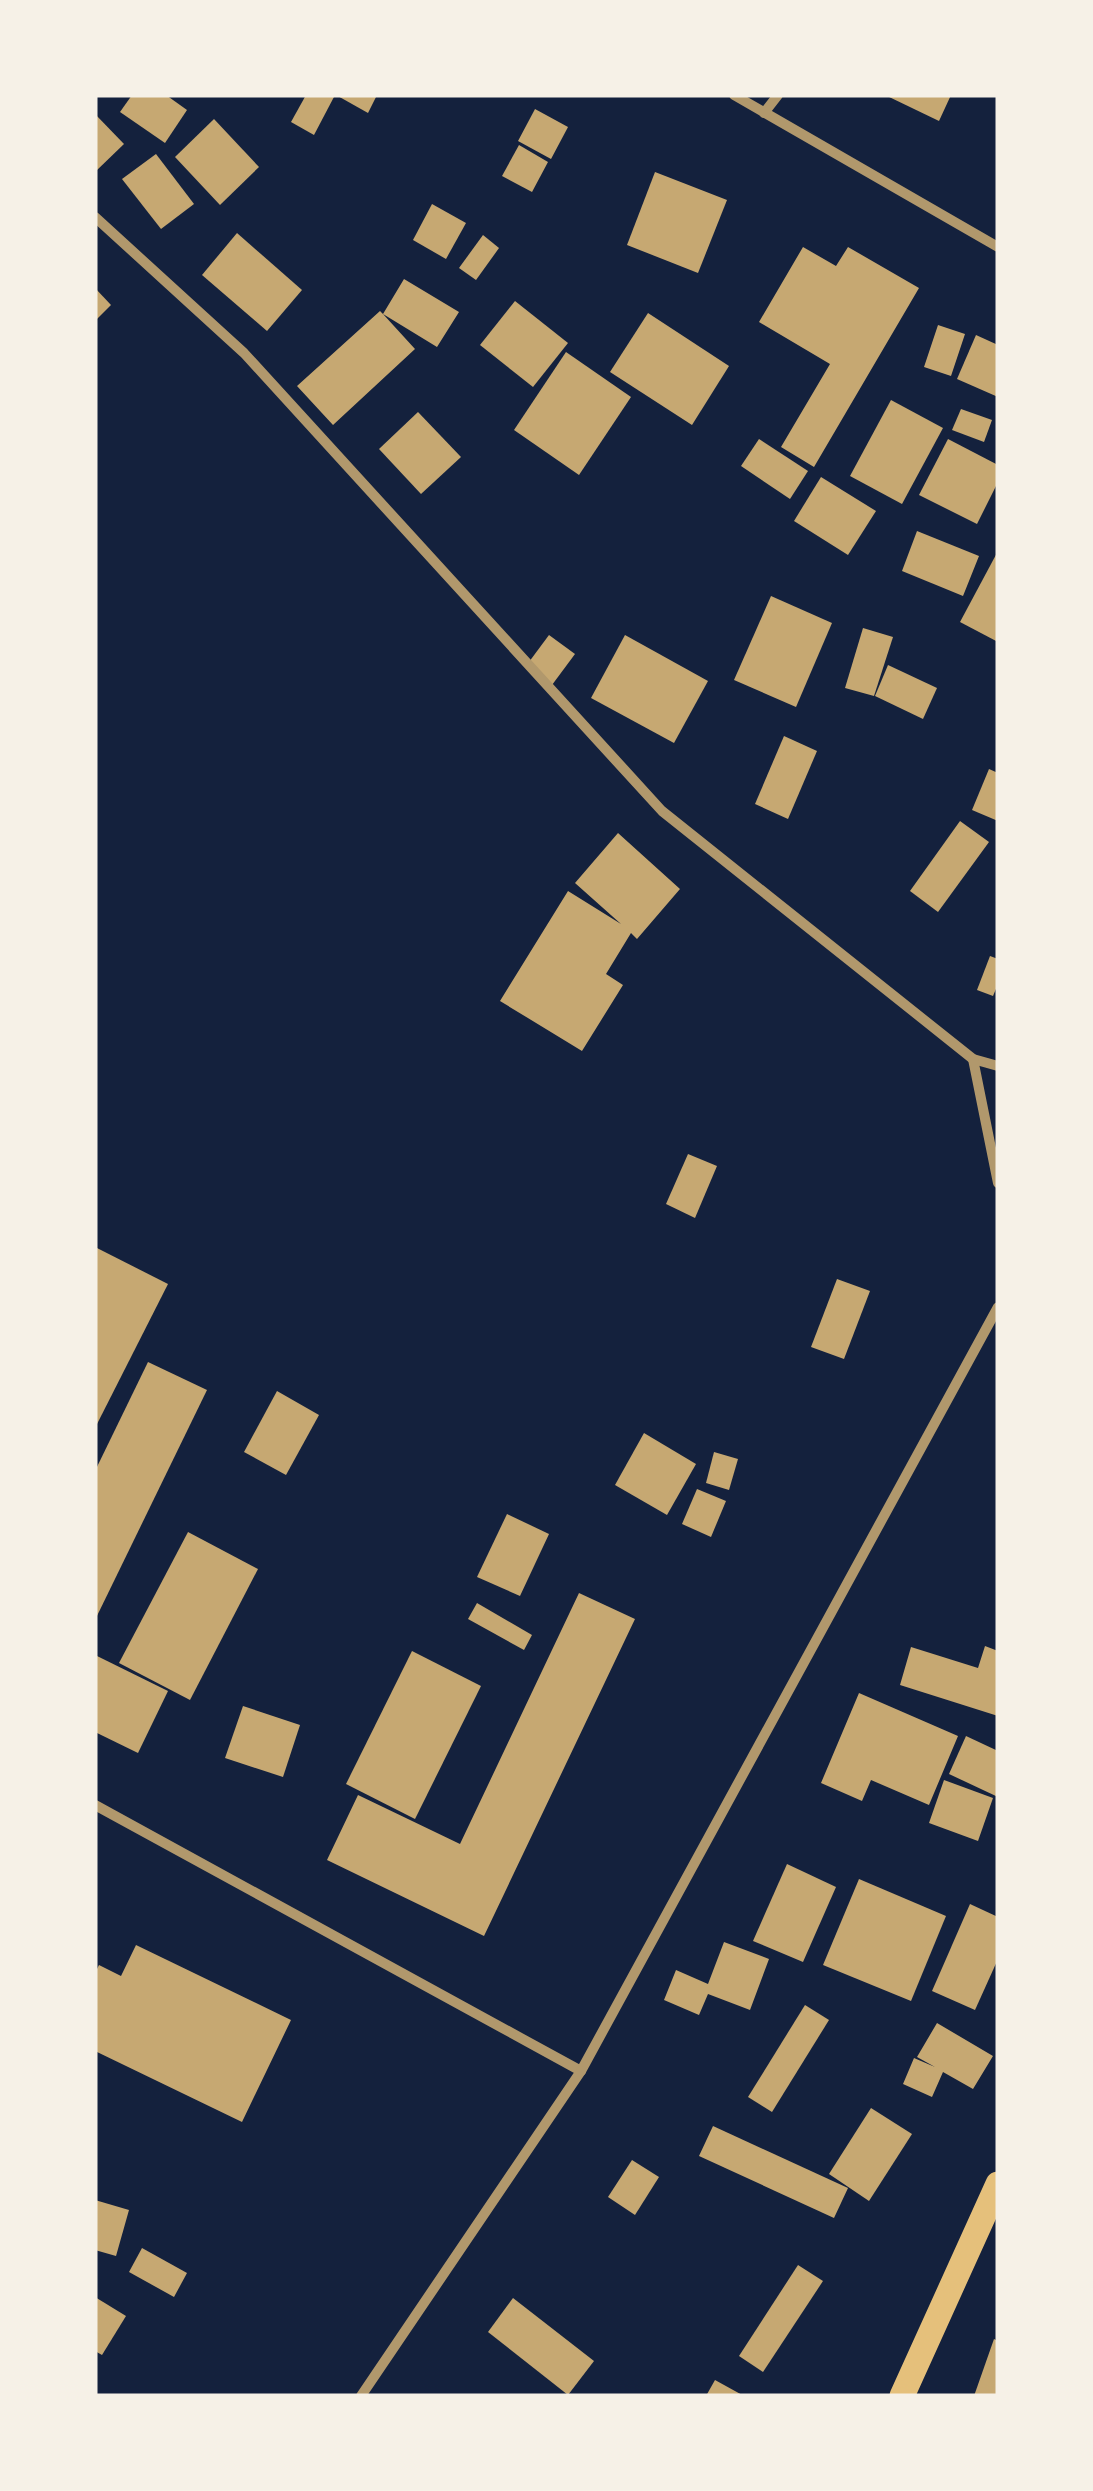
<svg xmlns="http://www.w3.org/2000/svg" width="1093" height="2491" font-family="Montserrat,sans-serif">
  <rect width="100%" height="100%" fill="#14213d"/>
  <g fill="#c6a872">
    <path d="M132 95H166L187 110 165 143 120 112Z"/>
    <path d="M306 95H335L314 135 291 122Z"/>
    <path d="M336 95H377L368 113Z"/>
    <path d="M885 95H951L939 121Z"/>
    <path d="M535 109 568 127 551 159 518 141Z"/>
    <path d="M95 114 124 144 95 172Z"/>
    <path d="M214 119 259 167 220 205 175 157Z"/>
    <path d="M519 145 548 162 532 192 502 176Z"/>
    <path d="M156 154 194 204 161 229 122 179Z"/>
    <path d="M655 172 727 200 698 273 627 245Z"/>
    <path d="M432 204 466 223 446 259 413 240Z"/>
    <path d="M237 233 302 290 267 331 202 275Z"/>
    <path d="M483 235 499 248 476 280 459 268Z"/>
    <path d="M803 247 836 266 848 247 919 288 814 467 781 447 830 364 759 322Z"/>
    <path d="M404 279 459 312 437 347 383 314 415 349 333 425 297 386 380 311 383 314Z"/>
    <path d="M95 288 111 305 95 321Z"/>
    <path d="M515 301 568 343 533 387 480 345Z"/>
    <path d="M648 313 729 366 692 425 610 372Z"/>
    <path d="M938 325 965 334 951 376 924 367Z"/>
    <path d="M976 335 998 345V397L957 379Z"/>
    <path d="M566 352 631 397 579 475 514 430Z"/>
    <path d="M891 400 943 428 902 504 850 476Z"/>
    <path d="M961 409 992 420 984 442 952 430Z"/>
    <path d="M418 412 461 457 421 494 379 449Z"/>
    <path d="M759 439 808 471 790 499 741 466Z"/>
    <path d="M948 439 998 465V482L977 524 919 495Z"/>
    <path d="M821 477 876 511 848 555 794 521Z"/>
    <path d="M917 531 979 556 963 596 902 571Z"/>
    <path d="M998 551V642L960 622Z"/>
    <path d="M771 596 832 623 796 707 734 680Z"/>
    <path d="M863 628 893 637 874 696 845 688Z"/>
    <path d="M549 635 575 654 552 685 526 666Z"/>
    <path d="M625 635 708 681 674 743 591 698Z"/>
    <path d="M888 665 937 688 923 719 875 696Z"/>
    <path d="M784 736 817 751 788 819 755 804Z"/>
    <path d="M989 769 998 773V821L972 810Z"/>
    <path d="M960 821 989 842 938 912 910 891Z"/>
    <path d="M618 833 680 889 637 939 631 933 606 974 623 985 582 1051 500 1001 568 891 621 924 575 883Z"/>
    <path d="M990 956 998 959V984L993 996 977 990Z"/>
    <path d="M688 1154 717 1166 695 1218 666 1204Z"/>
    <path d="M95 1247 168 1284 95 1428Z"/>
    <path d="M837 1279 870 1291 844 1359 811 1347Z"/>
    <path d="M148 1362 207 1390 95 1620V1471Z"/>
    <path d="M277 1391 319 1415 286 1475 244 1452Z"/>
    <path d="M644 1433 696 1464 667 1515 615 1485Z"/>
    <path d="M714 1452 738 1459 729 1490 706 1483Z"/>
    <path d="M697 1489 726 1501 711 1537 682 1524Z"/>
    <path d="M507 1514 549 1534 520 1596 477 1577Z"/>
    <path d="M188 1532 258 1569 190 1700 119 1663Z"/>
    <path d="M579 1593 635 1619 484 1936 327 1860 358 1795 460 1844Z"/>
    <path d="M477 1603 532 1635 524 1650 468 1619Z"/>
    <path d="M985 1646 998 1651V1716L900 1685 911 1647 978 1668Z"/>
    <path d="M412 1651 481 1686 415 1819 346 1784Z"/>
    <path d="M95 1655 168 1691 138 1753 95 1732Z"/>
    <path d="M859 1693 958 1736 929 1805 871 1780 862 1801 821 1783Z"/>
    <path d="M243 1706 300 1725 283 1777 225 1758Z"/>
    <path d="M966 1736 998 1751V1797L949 1774Z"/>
    <path d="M944 1780 993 1798 978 1841 929 1823Z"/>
    <path d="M787 1864 836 1887 803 1962 753 1941Z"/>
    <path d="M859 1879 946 1916 911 2001 823 1965Z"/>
    <path d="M970 1904 998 1917V1959L975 2010 932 1991Z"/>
    <path d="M724 1942 769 1959 750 2010 708 1994 699 2015 664 2000 676 1970 708 1984Z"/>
    <path d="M136 1945 291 2020 242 2122 95 2051V1973L99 1965 121 1976Z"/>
    <path d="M805 2005 829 2020 772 2112 748 2097Z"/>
    <path d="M937 2023 993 2056 973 2089 943 2072 932 2097 903 2084 914 2058 935 2067 917 2057Z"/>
    <path d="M871 2108 912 2134 869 2201 829 2174Z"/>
    <path d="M713 2126 848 2188 834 2218 699 2156Z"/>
    <path d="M632 2160 659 2177 635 2215 608 2197Z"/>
    <path d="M95 2200 129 2210 116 2256 95 2250Z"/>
    <path d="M142 2248 187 2273 174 2297 129 2272Z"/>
    <path d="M798 2265 823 2281 763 2372 739 2356Z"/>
    <path d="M95 2297 126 2316 102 2355 95 2351Z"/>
    <path d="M513 2298 594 2361 568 2395 488 2332Z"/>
    <path d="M994 2339 998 2341V2396H974Z"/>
    <path d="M715 2380 744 2396H706Z"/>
  </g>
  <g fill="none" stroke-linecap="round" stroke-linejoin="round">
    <g stroke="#b1986c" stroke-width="10">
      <path d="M734 95 998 247"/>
      <path d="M764 113 778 95"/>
      <path d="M95 217 244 353 662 811 973 1059 998 1066"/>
      <path d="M973 1059 998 1183"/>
      <path d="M95 1805 581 2071"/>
      <path d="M361 2396 581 2071 998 1307"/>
    </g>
    <path stroke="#e5c07b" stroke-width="25" d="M902 2396 998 2184"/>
  </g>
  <rect width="1093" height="2491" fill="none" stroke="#f6f1e7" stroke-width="195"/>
</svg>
